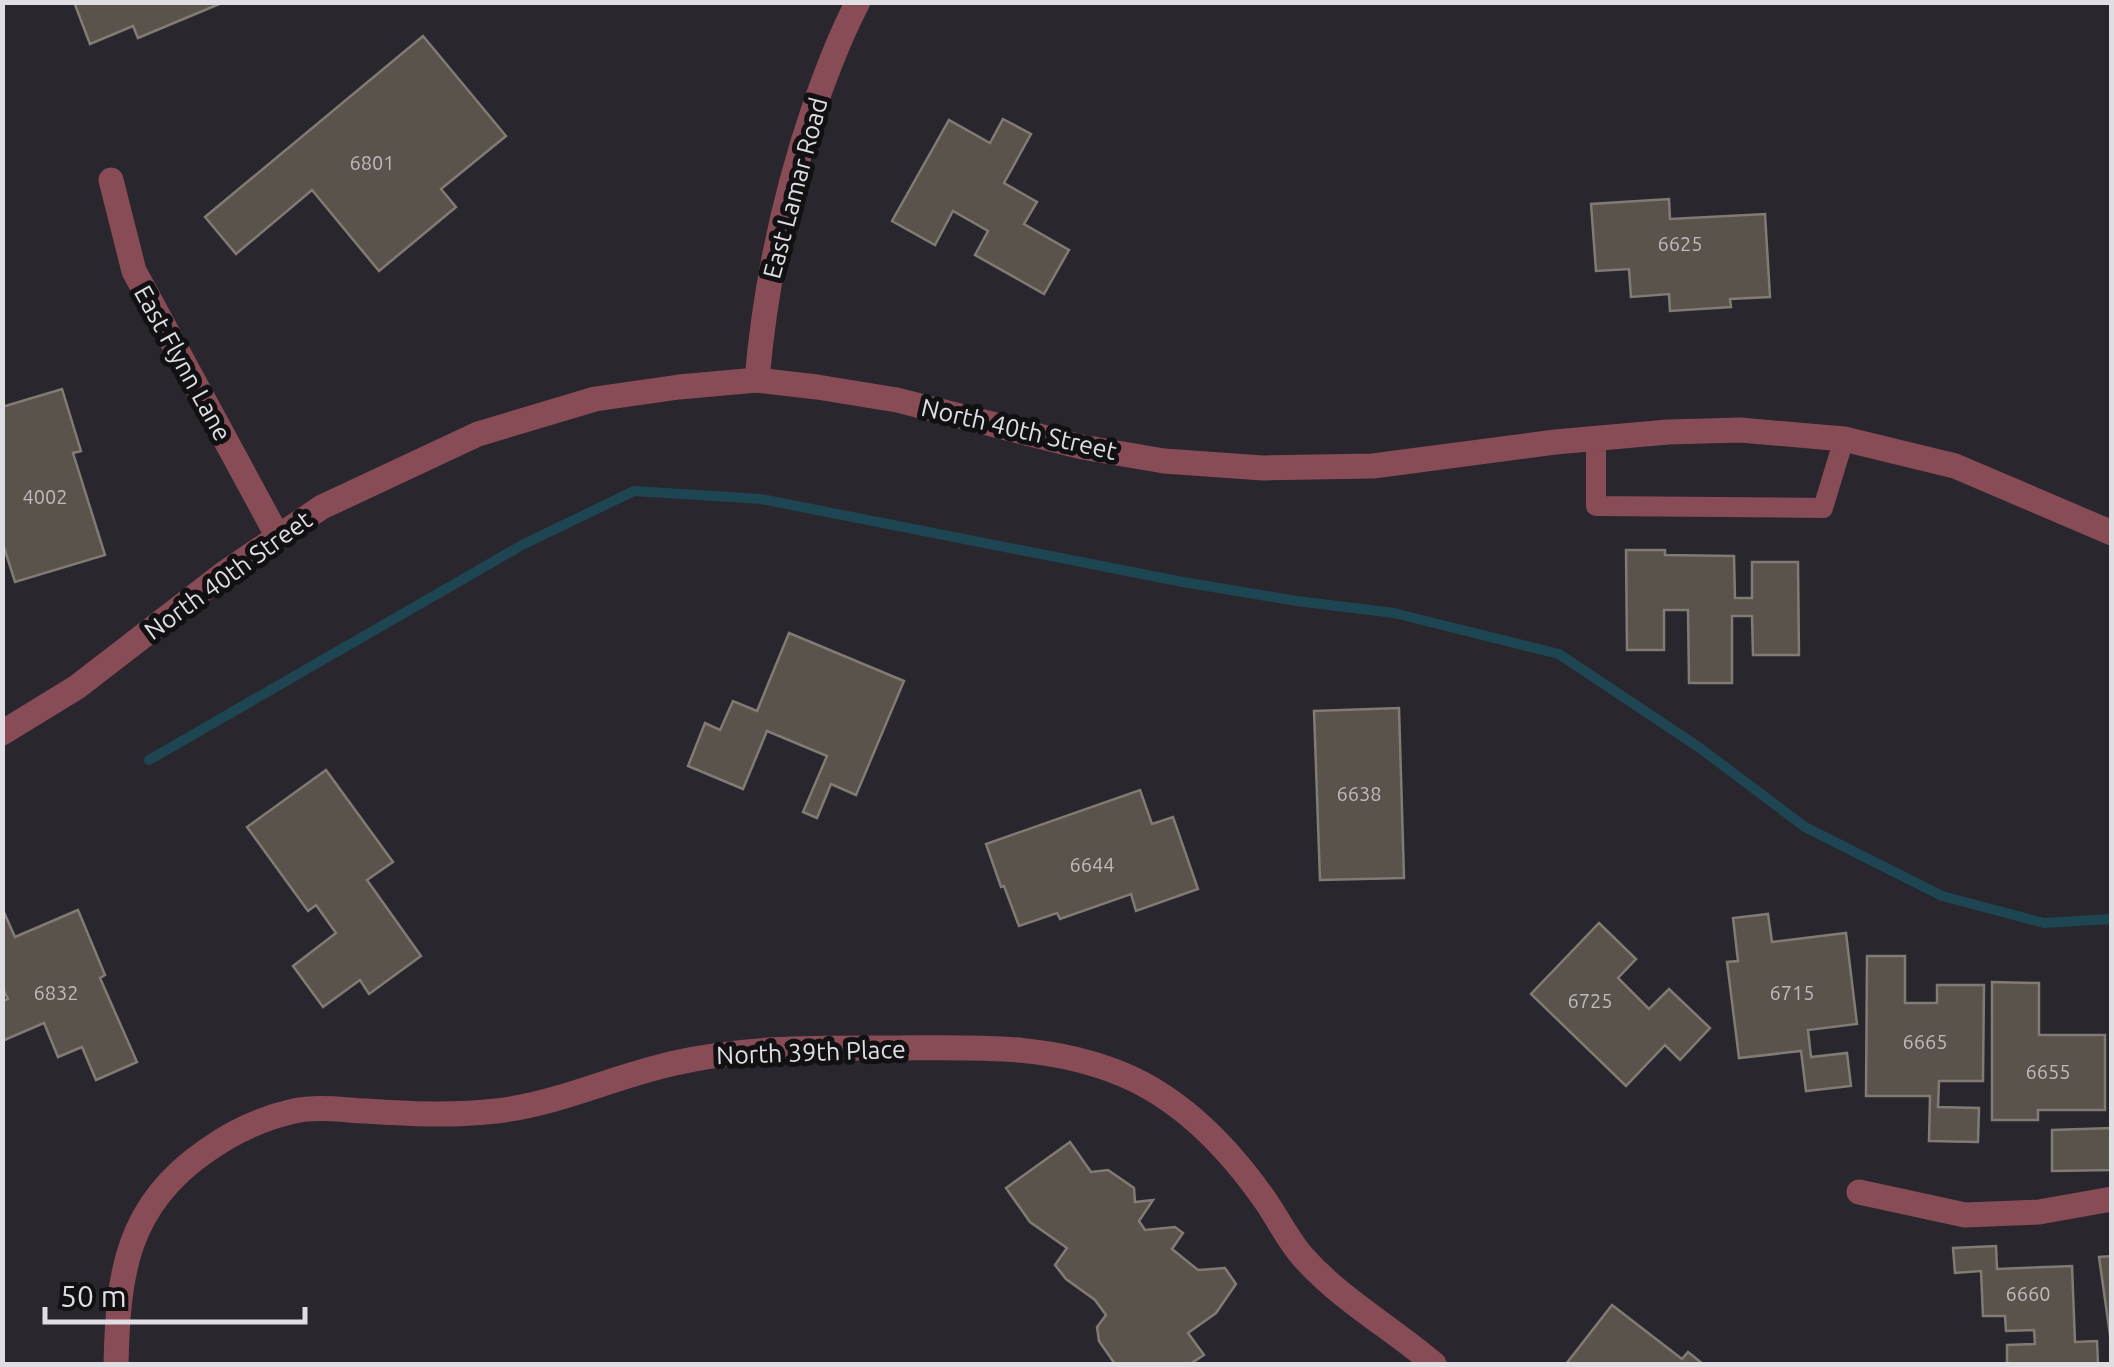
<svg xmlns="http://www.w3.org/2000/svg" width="2114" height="1367" font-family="Ubuntu,sans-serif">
  <rect width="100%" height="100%" fill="#29262d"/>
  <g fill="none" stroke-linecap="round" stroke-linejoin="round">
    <path stroke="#1e4652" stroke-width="10" d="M149 760 524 544 634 491 761 499 1183 582 1297 601 1394 613 1559 654 1700 748 1805 827 1942 896 2044 923 2112 919"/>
  </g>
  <g fill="#59534c" stroke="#817b74" stroke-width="2.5">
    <path d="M74 2H224L138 38 133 26 90 44Z"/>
    <path d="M423 36 506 136 441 189 456 207 379 271 312 190 236 254 205 217Z"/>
    <path d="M1003 119 1031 134 1004 183 1037 202 1024 224 1069 250 1044 294 975 255 988 231 953 211 935 245 892 221 949 120 990 143Z"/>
    <path d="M1669 199 1670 219 1765 214 1770 297 1730 299 1731 307 1670 311 1669 294 1631 297 1629 269 1596 271 1591 204Z"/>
    <path d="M62 389 81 451 73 453 105 555 15 582 2 541V407Z"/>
    <path d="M1626 550H1665V555L1734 556 1735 598H1752V562H1798L1799 655H1753L1752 616H1732V683H1689L1688 610H1664V650H1627Z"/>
    <path d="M789 633 904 681 856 795 831 784 817 818 803 812 827 756 767 731 743 789 688 766 705 723 720 730 733 701 757 711Z"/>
    <path d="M1399 708 1404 878 1320 880 1314 711Z"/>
    <path d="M326 770 393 862 367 880 421 956 369 994 360 980 323 1007 293 966 336 933 316 905 308 911 247 827Z"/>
    <path d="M1140 790 1152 824 1173 817 1198 889 1136 911 1131 894 1060 919 1057 913 1019 926 1004 886 1001 887 986 844Z"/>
    <path d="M3 910 15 937 78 910 105 975 100 978 137 1062 96 1080 82 1047 58 1057 44 1023 2 1041V1001L8 999 2 987Z"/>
    <path d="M1768 914 1772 942 1846 933 1857 1024 1808 1030 1811 1057 1847 1053 1851 1086 1806 1091 1801 1051 1739 1058 1727 962 1738 961 1733 918Z"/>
    <path d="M1599 923 1636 959 1618 978 1649 1009 1669 989 1710 1028 1680 1060 1665 1045 1626 1086 1531 994Z"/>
    <path d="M1867 956H1905V1003H1937V985H1984L1983 1081H1939L1938 1107 1979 1108 1978 1142 1929 1141 1930 1096H1866Z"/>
    <path d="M1992 982 2039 983V1035H2105V1110H2038V1120H1992Z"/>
    <path d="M2112 1128V1170L2052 1171V1130Z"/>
    <path d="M1070 1142 1091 1172 1108 1170 1134 1188 1135 1202 1153 1200 1139 1221 1145 1230 1175 1227 1183 1233 1172 1249 1198 1270 1225 1268 1236 1284 1216 1313 1188 1333 1204 1355 1190 1364H1115L1099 1341 1097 1327 1106 1315 1095 1300 1066 1279 1055 1265 1067 1248 1030 1222 1006 1188Z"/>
    <path d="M1996 1246 1997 1269 2072 1266 2075 1342 2097 1341 2098 1364H2007V1345L2035 1344 2034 1330 2006 1331 2005 1316H1983L1981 1271 1955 1273 1953 1248Z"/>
    <path d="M2112 1256V1349L2099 1257Z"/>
    <path d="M1612 1305 1682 1359 1688 1352 1703 1364H1566Z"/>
  </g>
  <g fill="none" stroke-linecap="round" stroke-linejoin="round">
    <path stroke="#884c56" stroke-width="20" d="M1596 438V506L1823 508 1844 439"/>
    <g stroke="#884c56" stroke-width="25">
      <path d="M111 180 134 271 278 537"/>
      <path d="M757 380C765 286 785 192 816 102 828 68 841 34 858 2"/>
      <path d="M2 733 77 687 226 572 322 507 478 434 595 399 679 387 757 380 817 387 897 400 1082 447 1164 461 1263 468 1373 466 1555 442 1668 432 1740 430 1844 439 1955 466 2112 533"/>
      <path d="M1859 1192 1965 1215 2039 1212 2112 1199"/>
      <path d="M116 1364C118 1275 126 1206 206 1151 231 1133 263 1118 294 1111 317 1106 343 1110 366 1111 410 1114 453 1116 496 1111 558 1104 615 1076 675 1063 745 1047 814 1048 885 1048 967 1048 1046 1042 1124 1075 1183 1100 1231 1151 1267 1203 1279 1221 1289 1241 1303 1257 1340 1299 1392 1328 1434 1364"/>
    </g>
  </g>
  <g text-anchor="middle" stroke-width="10" stroke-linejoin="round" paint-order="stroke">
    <g font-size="20" fill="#bebbbd">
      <text x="372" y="170">6801</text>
      <text x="1680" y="251">6625</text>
      <text x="45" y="504">4002</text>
      <text x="1359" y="801">6638</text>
      <text x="1092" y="872">6644</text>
      <text x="56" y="1000">6832</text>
      <text x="1792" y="1000">6715</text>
      <text x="1590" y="1008">6725</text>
      <text x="1925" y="1049">6665</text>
      <text x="2048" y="1079">6655</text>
      <text x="2028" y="1301">6660</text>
    </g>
    <g font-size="25" fill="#e0dee3" stroke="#111013">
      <text transform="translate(795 188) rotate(-75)" y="9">East Lamar Road</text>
      <text transform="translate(183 363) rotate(61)" y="9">East Flynn Lane</text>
      <text transform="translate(1019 429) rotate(13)" y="9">North 40th Street</text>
      <text transform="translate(228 575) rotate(-36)" y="9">North 40th Street</text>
      <text transform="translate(811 1052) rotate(-2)" y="9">North 39th Place</text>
    </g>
  </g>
  <rect width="2114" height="1367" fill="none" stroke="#e0dee3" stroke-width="10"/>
  <path d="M45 1307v15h260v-15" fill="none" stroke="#e0dee3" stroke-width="5"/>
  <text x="60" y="1307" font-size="30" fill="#e0dee3" stroke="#111013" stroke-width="8" paint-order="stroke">50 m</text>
</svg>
